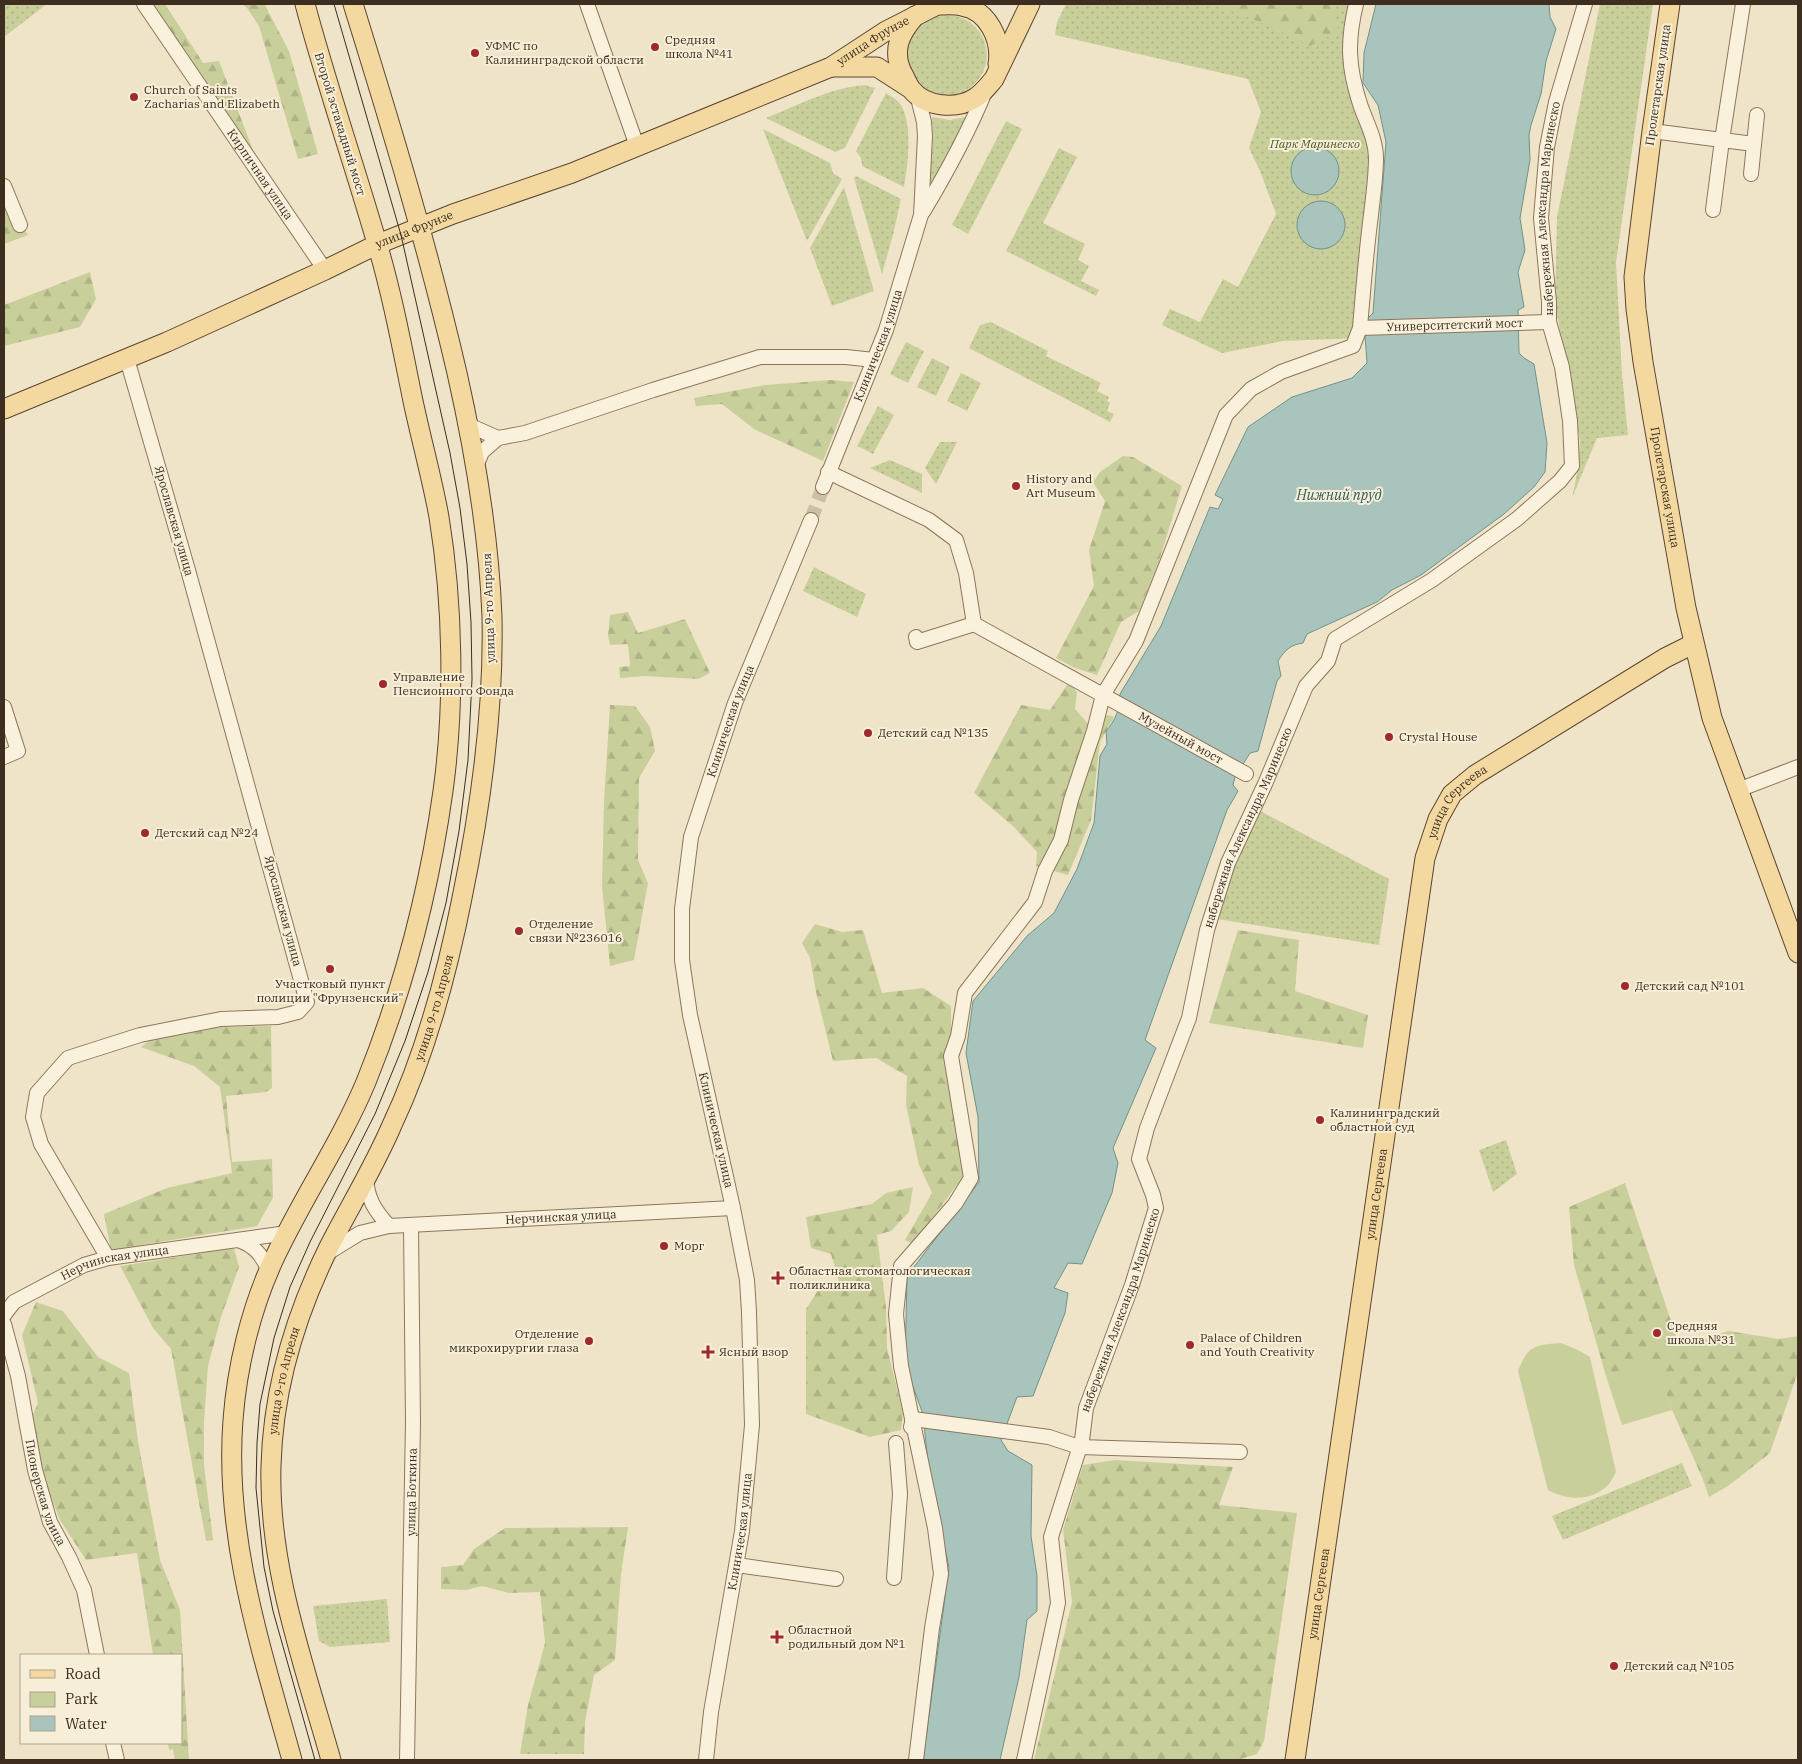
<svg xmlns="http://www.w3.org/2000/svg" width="1802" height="1764" font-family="'IBM Plex Serif',serif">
  <defs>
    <pattern id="green-dots" width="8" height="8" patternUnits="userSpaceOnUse" patternTransform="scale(1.25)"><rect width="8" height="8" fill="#c9cf9b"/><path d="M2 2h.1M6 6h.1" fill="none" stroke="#aeb285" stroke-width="1.8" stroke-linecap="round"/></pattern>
    <pattern id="forest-firs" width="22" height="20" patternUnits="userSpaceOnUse" patternTransform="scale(1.25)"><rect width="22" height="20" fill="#c9cf9b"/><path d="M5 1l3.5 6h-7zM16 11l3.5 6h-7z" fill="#aeb285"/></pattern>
  </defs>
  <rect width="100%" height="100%" fill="#f0e4c8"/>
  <g fill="url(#green-dots)">
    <path d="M4 4H47L4 37Z"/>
    <path d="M1066 4H1361L1354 26 1357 79 1380 152 1362 338 1283 341 1222 353 1162 325 1170 309 1200 322 1223 279 1238 287 1276 214 1260 171 1249 148 1261 112 1248 79 1055 35 1057 22Z"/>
    <path d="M1600 4H1653L1616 262 1622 374 1628 435 1597 438 1572 498 1578 469 1580 441 1555 303 1557 217Z"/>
    <circle cx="947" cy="55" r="40"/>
    <path d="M865 85 875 88 845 148 835 152 766 118C798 105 830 88 865 85Z"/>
    <path d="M886 93C891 96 898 100 901 105 913 126 908 164 904 187L862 166 861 158 856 151Z"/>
    <path d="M970 116 926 199C931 171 934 145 932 117L950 120Z"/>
    <path d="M1006 121 1022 129 968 234 952 225Z"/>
    <path d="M763 129 830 163 833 173 842 179 807 241Z"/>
    <path d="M1059 148 1077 157 1043 223 1085 244 1078 260 1089 266 1081 281 1099 290 1096 296 1006 251Z"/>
    <path d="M856 176 901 199 893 235 882 274 854 178Z"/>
    <path d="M844 187 874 291 832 306 810 248Z"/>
    <path d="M991 322 1048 351 1046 356 1101 383 1097 391 1109 397 1107 401 1110 403 1107 411 1114 414 1110 422 969 348 980 325Z"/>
    <path d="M906 342 924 351 908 383 890 374Z"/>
    <path d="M932 358 950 367 936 396 917 387Z"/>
    <path d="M961 373 981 383 967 411 947 401Z"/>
    <path d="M878 406 894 415 873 454 857 446Z"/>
    <path d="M940 442H957L936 484 925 468Z"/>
    <path d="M890 460 922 474V493L870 468Z"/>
    <path d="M814 567 866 594 857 617 803 591Z"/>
    <path d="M1258 810 1389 879 1379 945 1217 919 1233 865Z"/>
    <path d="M1506 1140 1517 1174 1493 1192 1479 1150Z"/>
    <path d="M1682 1463 1692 1486 1563 1540 1552 1516Z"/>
    <path d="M387 1599 390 1642 330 1647 319 1641 313 1606Z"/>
  </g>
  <g fill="url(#forest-firs)">
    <path d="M150 4H165L203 63 219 61 258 163Z"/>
    <path d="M242 4 265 5 289 51 318 154 298 159 259 26 247 8Z"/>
    <path d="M1218 4H1281L1296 10 1301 4H1334L1338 31 1310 46 1265 24 1220 6Z"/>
    <path d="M4 198 28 235 4 244Z"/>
    <path d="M90 272 96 299 80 327 4 346V305Z"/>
    <path d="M830 380 854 382 823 461 754 429 722 404 696 406 694 398 765 385Z"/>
    <path d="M1123 456 1133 457 1182 486 1159 561 1139 611 1121 622 1097 675 1075 668 1056 658 1094 586 1089 550 1105 501 1093 482 1100 472Z"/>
    <path d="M628 612 638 633 685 619 710 673 698 679 644 676 620 678 619 667 630 666 628 644 610 645 608 635 610 615Z"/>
    <path d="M1069 682 1077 692 1075 709 1090 726 1107 715 1114 717 1100 742 1091 820 1068 875 1036 866 1037 852 1014 827 974 793 1021 705 1050 710Z"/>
    <path d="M610 705 635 706 650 727 655 751 639 778 638 860 648 883 634 960 610 966 602 886 604 801Z"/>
    <path d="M815 924 842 932 863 930 882 993 923 988 951 1006V1034L943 1055 965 1174 913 1244 905 1240 932 1193 919 1165 906 1105 907 1076 876 1058 833 1061 816 992 810 958 802 943Z"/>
    <path d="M1238 930 1299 940 1295 991 1368 1015 1363 1048 1209 1023Z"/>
    <path d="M271 1026 272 1088 266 1092 226 1096 232 1162 272 1159 273 1198 257 1226 111 1250 104 1214 167 1188 232 1173 220 1087 194 1066 141 1047 150 1040 220 1027Z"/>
    <path d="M1625 1183 1677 1339 1689 1345 1728 1331 1779 1339 1798 1336V1372L1770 1453 1728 1486 1709 1497 1702 1477 1672 1410 1655 1361 1606 1376 1574 1265 1569 1207Z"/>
    <path d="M913 1187 909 1212 891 1231 877 1235 886 1307 887 1348 903 1413 901 1430 870 1437 806 1414V1309L819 1289 840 1285 831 1254 811 1248 806 1217 872 1204 886 1193Z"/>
    <path d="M234 1248 239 1267 221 1317 208 1366 204 1422V1465L213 1540 206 1541 171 1349 153 1328 120 1266Z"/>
    <path d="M36 1302 63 1311 98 1357 129 1373 138 1441 160 1560 180 1610 189 1760H175L173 1749 169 1750 168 1743H181V1655H153L137 1553 86 1560 60 1520 46 1485 31 1419 38 1403 22 1335Z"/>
    <path d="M1115 1460 1233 1467 1219 1505 1297 1513 1264 1741 1257 1754 1237 1760H1034L1072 1602 1063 1530 1083 1465Z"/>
    <path d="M628 1527 621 1574 615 1660 594 1675 585 1722 584 1754H520L528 1705 545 1643 540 1592 509 1593 482 1586 466 1590 441 1589V1567L463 1565 474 1549 505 1528Z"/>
  </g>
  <g fill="#c9cf9b">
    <path d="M1561 1343 1578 1350 1590 1357 1616 1472C1613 1477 1611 1483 1607 1486 1591 1502 1566 1500 1548 1490L1518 1371C1528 1345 1535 1345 1561 1343Z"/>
    <path d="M1655 1360 1672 1410 1622 1425 1606 1376Z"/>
  </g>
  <g fill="#a9c4bc" stroke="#6f938a">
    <path d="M1376 4H1549L1550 17 1556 29 1546 61 1541 94 1531 125 1529 135 1530 160 1520 218 1525 250 1518 272 1524 307 1518 310 1519 353 1524 358 1534 364 1547 443 1545 472 1534 487 1504 514 1421 575 1392 590 1377 602 1307 634 1303 643C1290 645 1285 650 1278 661L1281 676 1277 681 1258 751 1250 753 1235 777 1233 785 1238 791 1227 810 1145 1040 1156 1048 1113 1148 1118 1163 1112 1193 1082 1264 1068 1263 1054 1288 1068 1293 1065 1313 1033 1396 1017 1397 1001 1440 1008 1451 1032 1465 1031 1536 1037 1576V1611L1027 1620 1019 1677 1000 1760H923L949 1568 928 1463 923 1414 905 1365 907 1276 979 1182 978 1117 966 1053 973 1001 1027 936 1054 913 1077 869 1094 823 1100 756 1107 744 1106 731C1114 723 1122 705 1120 694L1161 626 1210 507 1218 509 1223 499 1215 495 1248 427 1292 397 1352 378 1367 363 1364 322 1373 313 1386 142 1378 105 1363 83 1364 53Z"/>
    <circle cx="1315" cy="171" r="24"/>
    <circle cx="1321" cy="225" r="24"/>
  </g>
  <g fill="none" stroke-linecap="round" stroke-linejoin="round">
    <path stroke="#ccc0a6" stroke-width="14" stroke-dasharray="14 7" stroke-linecap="butt" d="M811 520 823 487"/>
    <g stroke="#8d765c" stroke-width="16">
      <g id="minor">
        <path id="s1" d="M144 4 325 270"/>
        <path d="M587 4 637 146"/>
        <path d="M1743 4 1722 140 1754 144"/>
        <path d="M1652 131 1722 140 1713 210"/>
        <path d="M1751 174 1757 115"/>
        <path d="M4 186 20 225"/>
        <path d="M923 212C947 172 969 132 986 89"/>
        <path id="s2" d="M1360 328 1549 322"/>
        <path d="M467 420 473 427 498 438 525 433 653 390 760 357H846L874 360"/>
        <path d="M476 466 482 452 498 438"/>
        <path d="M828 472 929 520 956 540 966 573 974 624 917 642 916 637"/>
        <path id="s3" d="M823 487 886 330 921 215 925 136 924 122 917 94"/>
        <path id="s4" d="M974 624 1246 774"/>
        <path d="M4 707 18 751 4 757"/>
        <path d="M1738 790 1798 767"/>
        <path d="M366 1178C367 1198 375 1211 389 1226"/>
        <path d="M238 1240C255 1246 262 1255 269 1271"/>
        <path id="s5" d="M326 1254 360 1233 389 1226 733 1208"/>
        <path d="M108 1258 41 1144 33 1117 37 1093 68 1058 140 1035 221 1019 278 1017 298 1012 307 1002 188 570 127 359"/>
        <path id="s6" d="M4 1315 14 1302 84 1265 108 1258 287 1233"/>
        <path id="s7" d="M4 1324 18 1376 35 1470 50 1522 69 1557 84 1590 97 1655"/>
        <path d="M911 1427 913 1419 1049 1437 1079 1447 1240 1452"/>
        <path d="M737 1565 836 1579"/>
        <path d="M894 1578 900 1494 896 1443"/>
        <path d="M113 1743 117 1760"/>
        <path id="s8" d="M407 1760 413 1422 411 1225"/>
        <path id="s9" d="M706 1760 711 1712 742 1531 748 1468 752 1425 749 1312 747 1280 733 1208 690 1015 682 960V909L691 837 735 703 811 520"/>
        <path d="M916 1760 932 1628 941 1574 935 1528 901 1366 896 1314 901 1266 955 1204 971 1178 951 1056 958 1036 965 993 1035 902 1045 871 1061 840 1071 800 1094 731 1103 695 1136 641 1226 415 1251 389 1281 372 1353 346 1360 328C1363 291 1366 253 1371 215 1373 196 1376 178 1376 158 1376 139 1366 122 1360 104 1348 67 1347 42 1356 4"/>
        <path id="s10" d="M1024 1760 1058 1603 1051 1537 1082 1440 1086 1408 1132 1285 1156 1208 1153 1195 1139 1159 1147 1128 1189 1018 1207 930 1228 863 1265 784 1306 686 1328 661 1335 639 1432 580 1517 519 1560 481 1572 466 1570 421 1562 367 1549 322V302L1541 218 1547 147 1556 102 1585 4"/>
      </g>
    </g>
    <g stroke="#5b4430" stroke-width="21">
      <g id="major">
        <path id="s11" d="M1670 4 1652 131 1634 277 1636 309 1643 362 1686 608 1712 718 1798 953"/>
        <path d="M938 5C945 5 954 4 962 6 988 10 1002 40 998 64"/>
        <path d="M915 16C908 24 902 32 899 42 896 53 898 66 904 76 906 80 908 85 911 89 925 107 956 110 975 98 983 93 988 86 994 79L1030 4"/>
        <path d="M831 67H877L908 87"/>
        <path id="s12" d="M4 409 167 342 325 270 378 244 453 214 572 173 831 67 886 31 939 4"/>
        <path d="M292 1760C261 1648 224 1537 233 1420 237 1366 251 1309 273 1261 301 1200 340 1144 366 1082 404 988 429 891 443 791 455 704 453 603 439 517 432 478 421 439 413 401 402 347 392 293 376 240 353 161 326 83 305 4"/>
        <path id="s13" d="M331 1760C304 1664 268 1567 271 1466 273 1389 295 1316 329 1247 350 1206 374 1167 392 1125 425 1055 447 974 462 898 481 806 494 711 492 617 489 535 475 453 457 373 428 248 391 126 353 4"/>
        <path id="s14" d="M1295 1760 1425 858 1438 819 1452 794 1475 775 1665 658 1693 644"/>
      </g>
    </g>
    <use href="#minor" stroke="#faf1dc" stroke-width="14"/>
    <use href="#major" stroke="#f3d9a0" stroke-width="19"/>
    <path stroke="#3d2e20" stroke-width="1" d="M315 1760 273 1611 264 1567 256 1488 257 1443 260 1404 274 1338 290 1287 310 1242 375 1114 405 1041 428 972 446 903 459 831 468 760 472 679 471 622 467 564 460 508 450 453 401 235 334 4"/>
  </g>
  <g fill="#9e2a2b" stroke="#f7eed8" stroke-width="2">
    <circle cx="655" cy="47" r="5"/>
    <circle cx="475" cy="53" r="5"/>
    <circle cx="134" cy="97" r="5"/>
    <circle cx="1016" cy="486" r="5"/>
    <circle cx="383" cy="684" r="5"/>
    <circle cx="868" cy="733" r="5"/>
    <circle cx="1389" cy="737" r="5"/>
    <circle cx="145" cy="833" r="5"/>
    <circle cx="519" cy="931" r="5"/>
    <circle cx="330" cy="969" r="5"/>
    <circle cx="1625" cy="986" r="5"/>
    <circle cx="1320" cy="1120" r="5"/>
    <circle cx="664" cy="1246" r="5"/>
    <path d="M775.5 1270.5h5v5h5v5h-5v5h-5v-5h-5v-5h5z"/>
    <circle cx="1657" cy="1333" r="5"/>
    <circle cx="589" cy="1341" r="5"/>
    <circle cx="1190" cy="1345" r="5"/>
    <path d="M705.5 1344.5h5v5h5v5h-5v5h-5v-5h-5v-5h5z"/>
    <path d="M774.5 1629.5h5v5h5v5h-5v5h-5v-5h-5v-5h5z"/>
    <circle cx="1614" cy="1666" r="5"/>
  </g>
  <g text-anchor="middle" stroke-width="4" stroke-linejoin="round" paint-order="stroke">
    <g font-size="12" fill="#3d2e20" stroke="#f7eed8" text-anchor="start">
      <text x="665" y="44">Средняя<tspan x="665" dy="14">школа №41</tspan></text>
      <text x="485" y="50">УФМС по<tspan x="485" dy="14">Калининградской области</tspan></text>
      <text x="144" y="94">Church of Saints<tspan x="144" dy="14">Zacharias and Elizabeth</tspan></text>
      <text x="1026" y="483">History and<tspan x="1026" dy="14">Art Museum</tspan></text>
      <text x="393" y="681">Управление<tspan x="393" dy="14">Пенсионного Фонда</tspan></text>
      <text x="878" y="737">Детский сад №135</text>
      <text x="1399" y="741">Crystal House</text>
      <text x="155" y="837">Детский сад №24</text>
      <text x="529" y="928">Отделение<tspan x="529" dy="14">связи №236016</tspan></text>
      <text x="330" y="988" text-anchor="middle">Участковый пункт<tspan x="330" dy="14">полиции "Фрунзенский"</tspan></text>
      <text x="1635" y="990">Детский сад №101</text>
      <text x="1330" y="1117">Калининградский<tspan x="1330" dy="14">областной суд</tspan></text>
      <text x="674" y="1250">Морг</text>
      <text x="789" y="1275">Областная стоматологическая<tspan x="789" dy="14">поликлиника</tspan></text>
      <text x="1667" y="1330">Средняя<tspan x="1667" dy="14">школа №31</tspan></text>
      <text x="579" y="1338" text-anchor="end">Отделение<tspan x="579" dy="14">микрохирургии глаза</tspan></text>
      <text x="1200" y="1342">Palace of Children<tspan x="1200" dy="14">and Youth Creativity</tspan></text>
      <text x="719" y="1356">Ясный взор</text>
      <text x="788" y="1634">Областной<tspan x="788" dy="14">родильный дом №1</tspan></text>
      <text x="1624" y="1670">Детский сад №105</text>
    </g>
    <g font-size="12" fill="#3d2e20" stroke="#f7eed8">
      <text dy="4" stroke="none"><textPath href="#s12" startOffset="945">улица Фрунзе</textPath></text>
      <text transform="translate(1658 85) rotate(-82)" y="4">Пролетарская улица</text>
      <text transform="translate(340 124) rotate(73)" y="4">Второй эстакадный мост</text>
      <text dy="4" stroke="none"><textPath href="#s1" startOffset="206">Кирпичная улица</textPath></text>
      <text dy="4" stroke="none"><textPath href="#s10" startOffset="1740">набережная Александра Маринеско</textPath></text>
      <text dy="4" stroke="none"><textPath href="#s12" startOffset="448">улица Фрунзе</textPath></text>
      <text dy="4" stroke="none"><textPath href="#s2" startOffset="95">Университетский мост</textPath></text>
      <text dy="4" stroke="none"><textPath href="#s3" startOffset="152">Клиническая улица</textPath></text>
      <text dy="4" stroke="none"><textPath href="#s11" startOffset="488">Пролетарская улица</textPath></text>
      <text transform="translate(174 521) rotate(74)" y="4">Ярославская улица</text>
      <text transform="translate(489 608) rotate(-92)" y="4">улица 9-го Апреля</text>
      <text dy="4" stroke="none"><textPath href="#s9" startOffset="1056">Клиническая улица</textPath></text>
      <text dy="4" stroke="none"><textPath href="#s4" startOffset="236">Музейный мост</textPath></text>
      <text dy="4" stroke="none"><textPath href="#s14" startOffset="978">улица Сергеева</textPath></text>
      <text dy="4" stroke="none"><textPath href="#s10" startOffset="975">набережная Александра Маринеско</textPath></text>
      <text transform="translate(283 911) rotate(75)" y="4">Ярославская улица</text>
      <text dy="4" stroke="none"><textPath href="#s13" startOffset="792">улица 9-го Апреля</textPath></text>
      <text transform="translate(716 1130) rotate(77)" y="4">Клиническая улица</text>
      <text dy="4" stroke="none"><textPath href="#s14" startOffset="572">улица Сергеева</textPath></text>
      <text dy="4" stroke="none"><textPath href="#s5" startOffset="242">Нерчинская улица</textPath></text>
      <text dy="4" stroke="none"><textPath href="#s6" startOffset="126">Нерчинская улица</textPath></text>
      <text dy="4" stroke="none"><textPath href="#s10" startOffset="465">набережная Александра Маринеско</textPath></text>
      <text dy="4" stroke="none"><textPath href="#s13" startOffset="388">улица 9-го Апреля</textPath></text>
      <text dy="4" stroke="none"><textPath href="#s7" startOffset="174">Пионерская улица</textPath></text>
      <text dy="4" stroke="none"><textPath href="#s8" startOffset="268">улица Боткина</textPath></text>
      <text dy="4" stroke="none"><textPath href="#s9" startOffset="231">Клиническая улица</textPath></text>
      <text dy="4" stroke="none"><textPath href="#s14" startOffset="168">улица Сергеева</textPath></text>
    </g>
    <g font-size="12" font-style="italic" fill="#4d5a26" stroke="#f7eed8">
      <text x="1315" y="148">Парк Маринеско</text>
    </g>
    <g font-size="14" font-style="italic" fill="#2f5d5a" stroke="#f7eed8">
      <text x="1339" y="500">Нижний пруд</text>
    </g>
  </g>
  <rect width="1802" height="1764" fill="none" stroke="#3d2e20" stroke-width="10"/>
  <rect x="20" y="1654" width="162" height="90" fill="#f7eed8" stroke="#ada18e"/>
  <rect x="30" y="1670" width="25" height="8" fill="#f3d9a0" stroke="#ada18e"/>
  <text x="65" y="1679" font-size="15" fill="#3d2e20">Road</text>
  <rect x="30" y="1692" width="25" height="15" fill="#c9cf9b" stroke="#ada18e"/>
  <text x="65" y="1704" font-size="15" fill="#3d2e20">Park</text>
  <rect x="30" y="1716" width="25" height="15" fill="#a9c4bc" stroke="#ada18e"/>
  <text x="65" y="1729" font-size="15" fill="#3d2e20">Water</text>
</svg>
